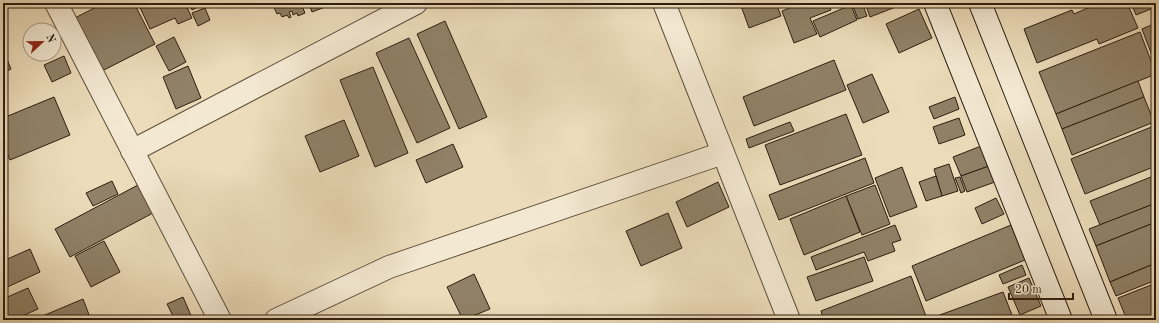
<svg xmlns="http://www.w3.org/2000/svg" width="1159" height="323" font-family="'Old Standard TT',serif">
  <rect width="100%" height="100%" fill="#ecdcba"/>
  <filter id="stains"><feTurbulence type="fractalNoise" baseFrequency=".005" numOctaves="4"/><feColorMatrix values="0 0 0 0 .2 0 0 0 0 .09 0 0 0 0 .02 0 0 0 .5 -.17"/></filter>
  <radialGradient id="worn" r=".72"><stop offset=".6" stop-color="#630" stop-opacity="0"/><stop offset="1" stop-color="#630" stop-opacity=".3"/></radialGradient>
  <g fill="#908168" stroke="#2d1e10">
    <path d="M104 3H134L155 44 98 73 71 20Z"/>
    <path d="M138 3H185L192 18 178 24 175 18 150 29Z"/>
    <path d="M189 3H206L192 10Z"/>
    <path d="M272 3H323L325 7 312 12 309 4 302 6 305 13 298 16 297 13 293 15 292 11 289 12 291 17 289 18 287 15 282 17 280 13 277 14Z"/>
    <path d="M740 3H776L781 16 749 28Z"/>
    <path d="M802 3H828L831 10 810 18 817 34 794 43 782 11Z"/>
    <path d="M855 3H862L867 16 858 19 852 4Z"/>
    <path d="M865 3H906L870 17Z"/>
    <path d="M1090 3H1122L1123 5 1127 3 1138 28 1099 44 1097 39 1037 63 1024 29 1072 10 1074 14 1090 7 1088 4Z"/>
    <path d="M1131 3H1156V7L1136 15Z"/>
    <path d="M851 5 857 20 820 37 813 21Z"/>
    <path d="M205 8 210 20 198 26 192 13Z"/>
    <path d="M919 9 932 38 899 53 886 24Z"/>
    <path d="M445 21 487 117 459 129 417 34Z"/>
    <path d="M1156 23V57L1153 58 1142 29Z"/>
    <path d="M1140 32 1156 74 1056 114 1039 72Z"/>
    <path d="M174 37 186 62 169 71 156 46Z"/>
    <path d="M409 38 450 128 417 143 376 53Z"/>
    <path d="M64 56 71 73 52 82 44 65Z"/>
    <path d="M6 57 11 69 3 73V58Z"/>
    <path d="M834 60 846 90 754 126 743 97Z"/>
    <path d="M188 66 201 98 176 109 163 77Z"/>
    <path d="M373 67 408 153 375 167 340 80Z"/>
    <path d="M872 74 889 112 863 123 847 85Z"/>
    <path d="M1138 81 1144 97 1062 129 1056 114Z"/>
    <path d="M54 97 70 135 10 160 3 143V118Z"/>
    <path d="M955 97 959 109 934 119 929 107Z"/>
    <path d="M1144 97 1154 122 1072 155 1062 129Z"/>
    <path d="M846 114 862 155 780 185 765 145Z"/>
    <path d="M959 118 965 135 939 144 933 127Z"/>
    <path d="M344 120 359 156 320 172 305 136Z"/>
    <path d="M790 122 794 131 749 148 746 139Z"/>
    <path d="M1154 126 1156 130V166L1085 194 1071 159Z"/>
    <path d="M453 144 463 167 426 183 416 160Z"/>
    <path d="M981 146 989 166 961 176 953 157Z"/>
    <path d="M865 158 874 183 779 220 769 195Z"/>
    <path d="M949 164 958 191 942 196 934 169Z"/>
    <path d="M989 166 995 182 967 192 961 176Z"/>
    <path d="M902 167 917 207 890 217 875 178Z"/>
    <path d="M1156 175V203L1100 225 1090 201Z"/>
    <path d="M936 176 942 196 926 201 919 182Z"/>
    <path d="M960 177 965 191 961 193 955 178Z"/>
    <path d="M112 181 118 194 93 206 86 193Z"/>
    <path d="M718 182 729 207 687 227 676 202Z"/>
    <path d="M138 185 153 213 70 257 55 229Z"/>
    <path d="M875 185 890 224 862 235 846 196Z"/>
    <path d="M846 196 860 232 804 255 790 219Z"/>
    <path d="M996 198 1004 214 982 224 975 208Z"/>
    <path d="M1156 203V222L1096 246 1089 229Z"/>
    <path d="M668 213 682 248 641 266 626 231Z"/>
    <path d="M1156 222V263L1110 282 1096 246Z"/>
    <path d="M895 225 901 240 892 243 895 251 868 261 864 252 816 270 811 257Z"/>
    <path d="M1011 225 1025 260 926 301 912 266Z"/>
    <path d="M104 241 120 272 91 287 75 256Z"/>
    <path d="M30 249 40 272 3 289V261Z"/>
    <path d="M864 257 873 281 816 301 807 277Z"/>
    <path d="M1156 263V280L1116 296 1110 282Z"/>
    <path d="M1022 265 1026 275 1003 284 999 275Z"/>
    <path d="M474 274 490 309 463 320 447 287Z"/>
    <path d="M911 276 927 319 824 320 821 311Z"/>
    <path d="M1029 278 1041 306 1020 315 1008 287Z"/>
    <path d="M1156 283V313L1138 320H1127L1118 298Z"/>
    <path d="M28 288 38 309 13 320H3V299Z"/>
    <path d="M1003 292 1014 320H939L937 316Z"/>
    <path d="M183 297 193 320H175L167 304Z"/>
    <path d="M83 299 91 320H33Z"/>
    <path d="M1156 315V320H1144Z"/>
  </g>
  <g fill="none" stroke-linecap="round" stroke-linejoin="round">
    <g stroke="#5d4e3a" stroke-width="24">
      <g id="street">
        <path d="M56 3 220 320"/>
        <path d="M664 3 789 320"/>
        <path d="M132 151 416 3"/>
        <path d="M276 320 389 267 723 153"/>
      </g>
    </g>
    <g stroke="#2d1e10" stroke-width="24">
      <g id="secondary">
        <path d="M935 3 1061 320"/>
        <path d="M980 3 1106 320"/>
      </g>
    </g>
    <use href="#street" stroke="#f3e8d2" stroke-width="22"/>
    <use href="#secondary" stroke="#f3e8d2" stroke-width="22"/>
  </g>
  <rect width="1159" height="323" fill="none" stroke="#ecdcba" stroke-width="16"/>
  <rect x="4" y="4" width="1151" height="315" fill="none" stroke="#2d1e10" stroke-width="2"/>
  <rect x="8" y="8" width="1143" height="307" fill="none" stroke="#2d1e10"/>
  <g transform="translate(42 42) rotate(68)"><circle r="19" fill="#f3e8d2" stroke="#a49784"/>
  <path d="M0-3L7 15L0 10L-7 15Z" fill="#8f2418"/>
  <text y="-6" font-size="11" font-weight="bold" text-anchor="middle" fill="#2d1e10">N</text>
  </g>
  <path d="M1009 293v6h64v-6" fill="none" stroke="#2d1e10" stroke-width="2"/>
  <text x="1015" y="293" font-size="12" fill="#2d1e10" stroke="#f3e8d2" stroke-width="3" paint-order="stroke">20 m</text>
  <rect width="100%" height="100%" filter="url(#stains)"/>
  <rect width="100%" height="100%" fill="url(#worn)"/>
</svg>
